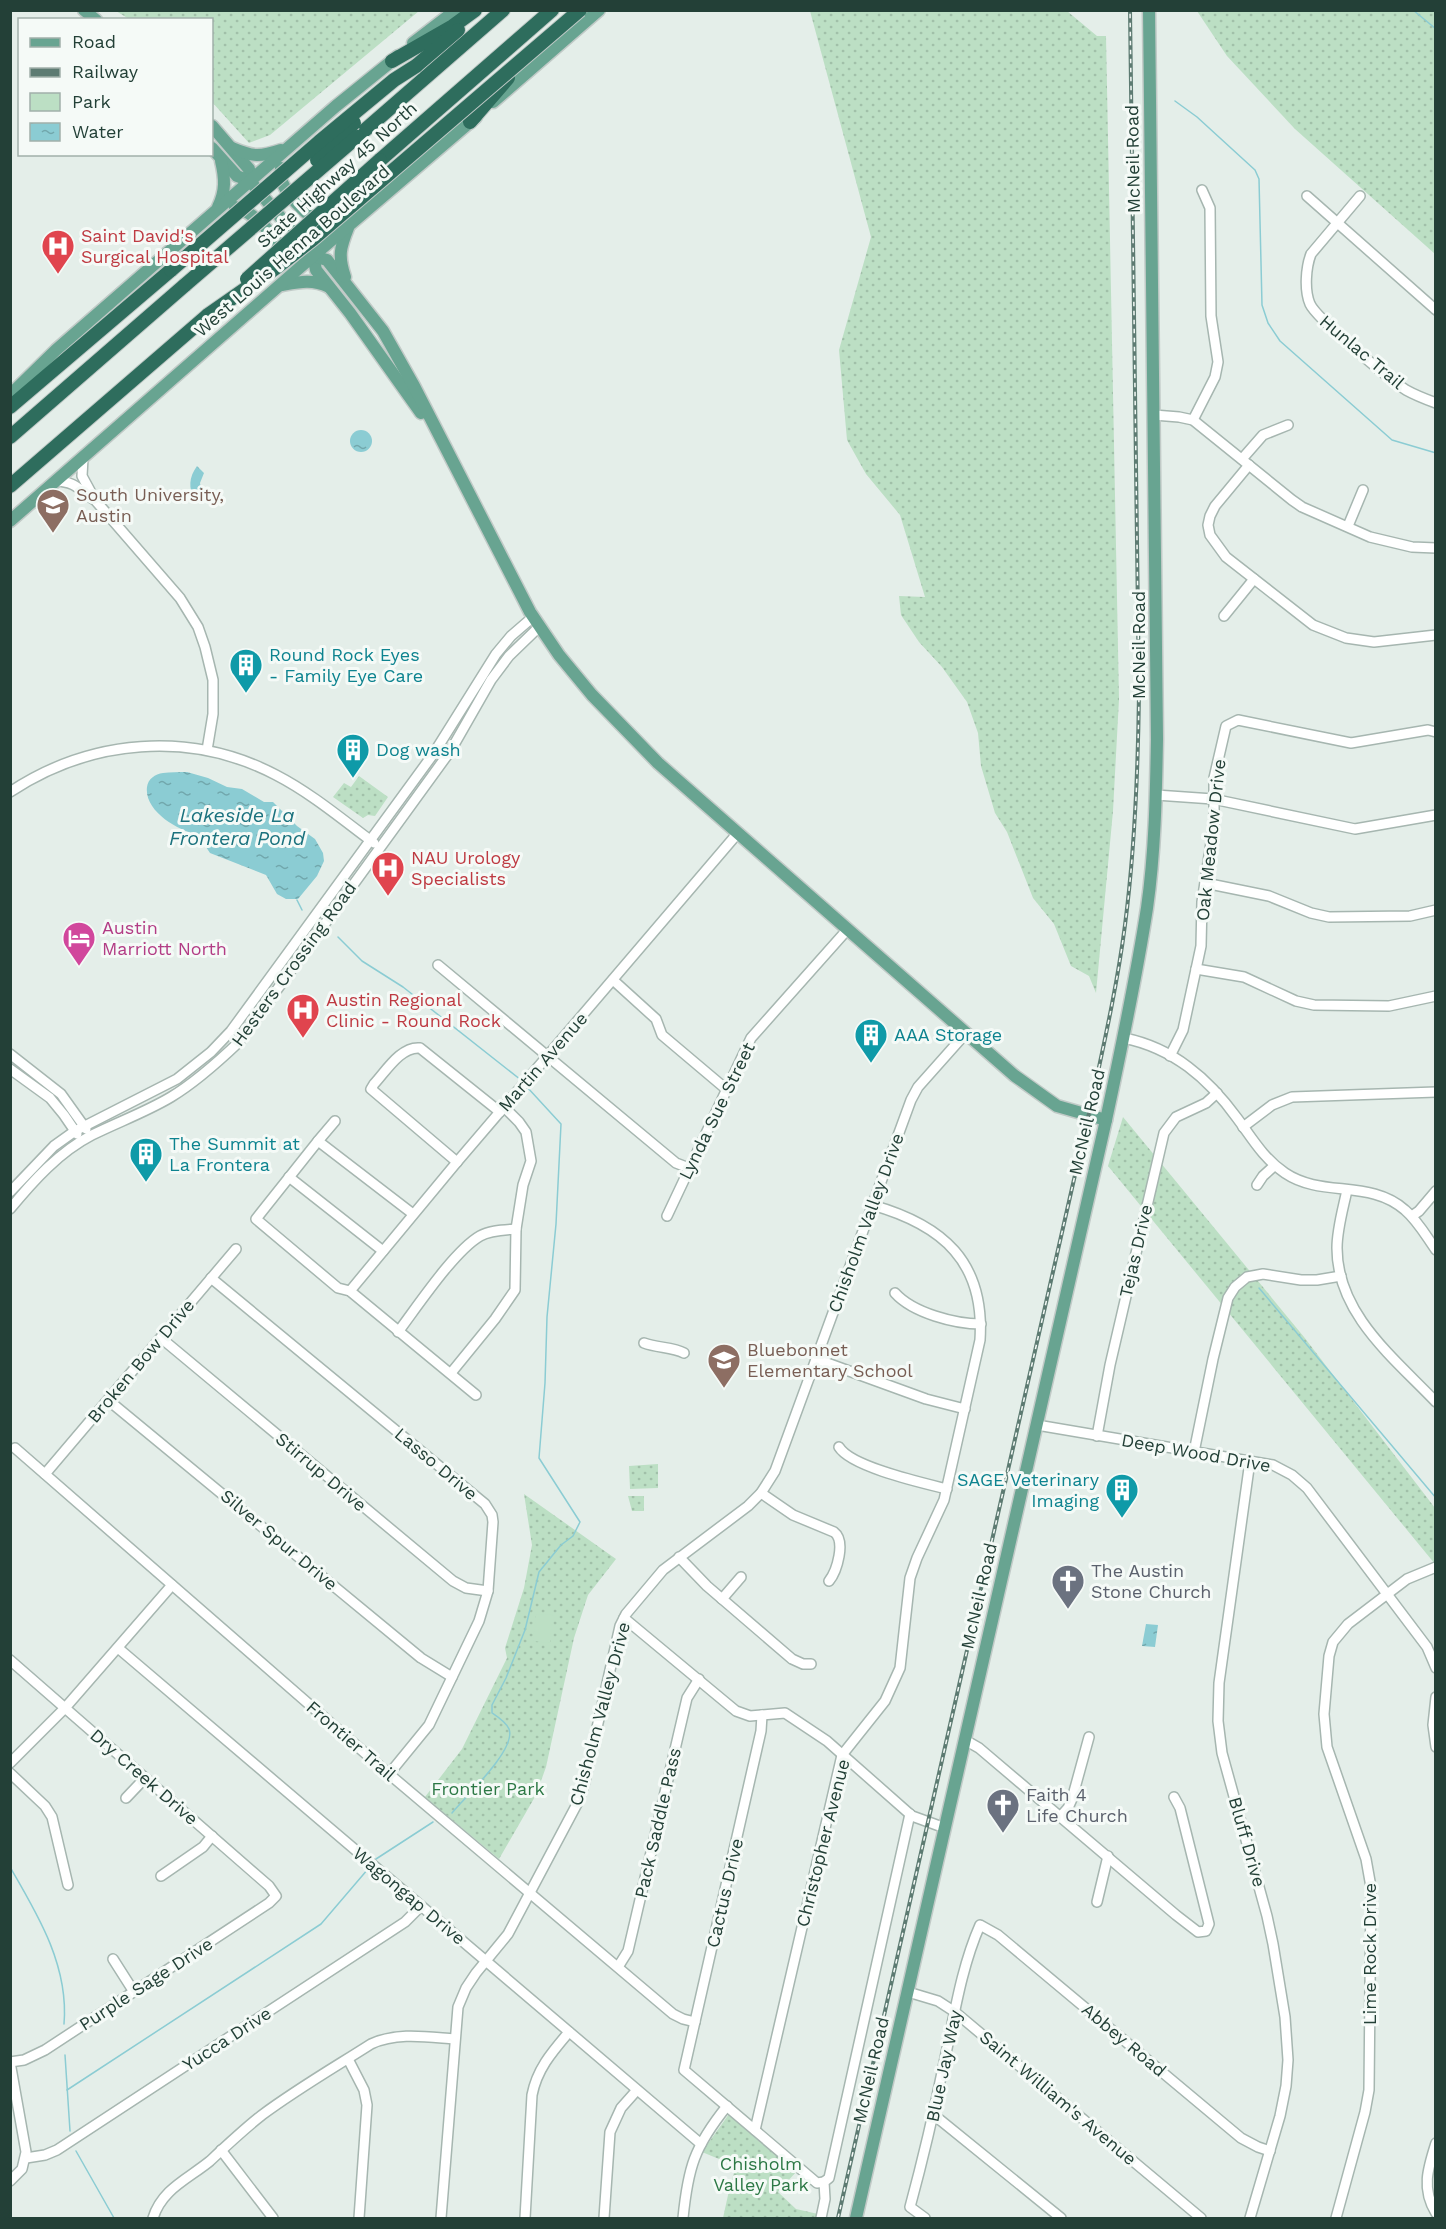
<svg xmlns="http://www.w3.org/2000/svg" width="1446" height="2229" font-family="'Work Sans',sans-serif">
  <defs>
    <pattern id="green-dots" width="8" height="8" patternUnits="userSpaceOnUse" patternTransform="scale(1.5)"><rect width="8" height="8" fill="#bcdfc4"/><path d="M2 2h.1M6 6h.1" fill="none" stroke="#a1c0a9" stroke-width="1.8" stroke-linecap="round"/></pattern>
    <pattern id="water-ripples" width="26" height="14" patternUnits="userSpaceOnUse" patternTransform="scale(1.5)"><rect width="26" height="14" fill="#8bccd3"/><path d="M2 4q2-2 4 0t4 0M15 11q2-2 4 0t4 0" fill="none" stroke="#71a7ac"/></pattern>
  </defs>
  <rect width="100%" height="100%" fill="#e4eee9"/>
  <g fill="url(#green-dots)">
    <path d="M116 11H419L270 135 249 143 212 102V20L129 19Z"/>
    <path d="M810 11H1067L1097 36H1106L1119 699 1113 811 1096 993 1089 976 1071 966 1054 924 1033 898 1007 832 995 813 981 766 978 733 967 702 942 667 919 642 901 615 899 596 925 597 900 515 866 474 847 440 839 350 871 237Z"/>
    <path d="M1197 11H1435V254L1295 129 1227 56Z"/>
    <path d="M359 776 388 797 375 816 368 815 363 818 333 797 344 783 351 787Z"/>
    <path d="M1123 1117 1304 1337 1435 1508V1564L1108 1166Z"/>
    <path d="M658 1464V1488L630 1489 629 1466Z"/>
    <path d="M524 1494 616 1559 588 1595 574 1638 546 1767 536 1795 499 1859 425 1797 462 1749 507 1658 505 1648 524 1588 532 1545Z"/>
    <path d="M628 1496H644V1511H632Z"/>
    <path d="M729 2114 796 2172 778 2192 796 2209 818 2214 817 2218H723L730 2186 736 2166 702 2152Z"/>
  </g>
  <path fill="#bcdfc4" d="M536 1614 553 1615 550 1643 533 1641Z"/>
  <g fill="url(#water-ripples)">
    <circle cx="361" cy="441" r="11"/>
    <path d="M197 466 204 473 200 483 202 493 195 500C188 488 189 477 197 466Z"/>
    <path d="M187 772 208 778 227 787 242 789 264 802H273L297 826 315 839 323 853 324 861 317 876 298 899H286L277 894 266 875 210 853 198 835C177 830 144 811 147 787 148 779 155 774 163 773 170 772 179 772 187 772Z"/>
    <path d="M1146 1624 1158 1625 1155 1647 1142 1646Z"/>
  </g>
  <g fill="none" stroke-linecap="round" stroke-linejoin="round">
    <g stroke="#8bccd3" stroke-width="1.5">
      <path d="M1413 10 1436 29"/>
      <path d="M1175 101 1197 117 1255 170 1259 179 1262 305 1268 323 1280 341 1392 440 1436 453"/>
      <path d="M297 900 302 910"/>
      <path d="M338 937 362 961 403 987 521 1080"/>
      <path d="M1259 1288 1436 1498"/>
      <path d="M452 1813C465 1797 517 1749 509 1729 506 1722 498 1717 492 1713V1705L506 1678 525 1630 539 1572 561 1545 573 1536 580 1522 539 1458 545 1383 547 1317 556 1224 561 1124 527 1087"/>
      <path d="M376 1859 433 1822"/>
      <path d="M10 1867C38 1915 69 1966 64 2024"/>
      <path d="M65 2055 70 2131"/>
      <path d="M67 2090 321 1924 368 1869"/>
      <path d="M76 2151 114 2218"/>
    </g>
    <g stroke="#a6b6b0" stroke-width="12">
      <g id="minor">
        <path d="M1307 196 1436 310"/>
        <path d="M1360 196 1311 254C1306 267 1304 290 1310 304 1317 319 1389 379 1406 390 1415 395 1425 399 1436 403"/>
        <path d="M1154 415 1179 417 1193 420 1292 500 1302 507 1370 537 1412 547 1436 548"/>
        <path d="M1193 420 1215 377 1218 362 1211 316 1210 208 1202 190"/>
        <path d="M83 458 82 476 95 500 180 598 198 627 205 647 213 680V714L207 750"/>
        <path d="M1242 459 1263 435 1288 425"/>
        <path d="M1249 465 1215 506 1210 516 1208 525 1210 535 1226 557 1313 625 1346 638 1374 642 1436 635"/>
        <path d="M56 481C76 482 78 489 93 499"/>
        <path d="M1348 526 1363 490"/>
        <path d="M1224 616 1254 579"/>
        <path d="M10 792C90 739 190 730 276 775 311 793 343 820 374 843"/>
        <path d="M1156 795 1213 799 1355 829 1436 815"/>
        <path d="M1205 883 1269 896 1311 913 1329 917 1410 916 1436 910"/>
        <path d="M438 965 676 1163 689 1168"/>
        <path d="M1196 969 1244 977 1296 1001 1314 1005 1389 1006 1436 996"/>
        <path d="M613 980 656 1019 662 1035 726 1089"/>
        <path d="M1124 1038C1173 1048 1208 1078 1237 1118 1252 1138 1263 1158 1285 1173 1322 1198 1370 1179 1405 1210 1418 1221 1426 1236 1436 1250"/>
        <path d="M10 1054 61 1094 86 1129"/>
        <path d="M1170 1056 1183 1030 1201 946 1202 902 1214 823V778L1226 726 1238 720 1351 743 1428 730 1436 732"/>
        <path d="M10 1069 50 1098 64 1115 77 1134"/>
        <path d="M335 1121 318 1141 413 1214"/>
        <path d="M1243 1127 1272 1105 1292 1097 1436 1092"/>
        <path d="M318 1141 256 1219 338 1288 350 1291 476 1395"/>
        <path d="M457 1162 371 1089 374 1084C386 1071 401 1046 420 1048L500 1112"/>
        <path d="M289 1177 383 1251"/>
        <path d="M1257 1185 1263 1176 1274 1166"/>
        <path d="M1347 1190C1343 1209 1337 1229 1337 1248 1337 1314 1394 1358 1436 1402"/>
        <path d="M10 1192 54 1146 75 1131 177 1079 211 1052 231 1031 434 753 496 654 511 636 533 617"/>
        <path d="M10 1209C33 1181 59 1152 92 1135 118 1122 146 1112 171 1097 196 1082 218 1062 239 1042L451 750 491 680 509 656 539 627"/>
        <path d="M667 1216 751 1038 847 930"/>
        <path d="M1412 1216 1419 1211 1436 1191"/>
        <path d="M211 1278 485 1504 492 1515 493 1522 488 1591 479 1621 429 1725 389 1774"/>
        <path d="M350 1291 457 1162 737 834"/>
        <path d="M895 1293C913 1313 955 1324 981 1324"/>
        <path d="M398 1332C417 1307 454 1251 480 1236 490 1230 504 1230 516 1229"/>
        <path d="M161 1338 453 1581 466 1588 488 1591"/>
        <path d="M644 1343C657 1348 673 1347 684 1353"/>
        <path d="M816 1359 926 1399 965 1409"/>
        <path d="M451 1373 495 1319 515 1290 516 1229 523 1185 531 1161 526 1132 519 1122 504 1107"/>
        <path d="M108 1400 421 1658 452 1677"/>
        <path d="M1037 1425 1273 1465 1292 1475 1307 1488 1427 1647 1436 1668"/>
        <path d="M1097 1436 1110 1365 1164 1133 1176 1117 1206 1103 1217 1093"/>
        <path d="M839 1447C851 1467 923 1483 947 1489"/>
        <path d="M15 1448 389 1774 673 2014 683 2019 695 2022"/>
        <path d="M1194 1452 1213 1359 1228 1298 1235 1287 1247 1277 1263 1274 1301 1280H1317L1341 1276"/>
        <path d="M45 1474 236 1249"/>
        <path d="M761 1493 793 1515 834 1532C846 1541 837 1571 829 1581"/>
        <path d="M679 1557 707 1586 792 1659 803 1664H811"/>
        <path d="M722 1599 741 1577"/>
        <path d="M624 1618 736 1711 750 1716 785 1713 827 1741 912 1816 945 1828"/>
        <path d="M118 1648 701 2144"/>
        <path d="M10 1660 269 1886 276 1896 269 1903 45 2050 24 2060 10 2062"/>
        <path d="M1436 1697 1433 1725 1436 1747"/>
        <path d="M762 1715 761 1731 684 2070 817 2183 824 2182"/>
        <path d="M965 1740 979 1748 1176 1915 1198 1932 1206 1931 1209 1924 1180 1808 1174 1797"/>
        <path d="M10 1763 65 1708 172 1585"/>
        <path d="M10 1773 45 1806 52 1817 68 1885"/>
        <path d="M126 1798 145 1778"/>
        <path d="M1060 1817 1068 1808 1072 1799 1089 1737"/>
        <path d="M161 1876 203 1847 212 1836"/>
        <path d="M1097 1902 1108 1856"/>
        <path d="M113 1959 134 1992"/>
        <path d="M618 1967 628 1951 687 1698 699 1679"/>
        <path d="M908 1992 938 2001 955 2012 1201 2218"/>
        <path d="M348 2059 364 2090 367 2105 359 2218"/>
        <path d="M10 2062 26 2152 22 2169 10 2181"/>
        <path d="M934 2115 1061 2218"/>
        <path d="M755 2130 842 1755 885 1701 900 1668 910 1578 917 1558 944 1500 980 1340C985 1262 943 1225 872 1205"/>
        <path d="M1436 2143C1428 2168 1421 2189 1436 2213"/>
        <path d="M221 2150 273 2218"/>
        <path d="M26 2158 45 2155 57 2150 405 1922 421 1906"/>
        <path d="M153 2218C162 2189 188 2179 210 2161 227 2145 244 2129 262 2115 297 2089 335 2067 371 2044 397 2032 427 2037 454 2039"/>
        <path d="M441 2218 458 2007 466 1988 476 1973 508 1934 577 1804 584 1785 620 1626 626 1614 663 1570 748 1506 761 1493 775 1471 911 1100 918 1087 966 1033"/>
        <path d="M525 2218 532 2095C537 2069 552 2052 569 2032"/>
        <path d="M604 2218 610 2132 621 2108 637 2090"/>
        <path d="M683 2218C688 2168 694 2147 727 2106"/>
        <path d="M821 2218 825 2199 824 2182 829 2178 910 1814"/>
        <path d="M925 2218 910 2207C923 2159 934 2112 944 2063 954 2017 961 1968 980 1925L998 1935 1241 2138 1258 2147 1270 2151"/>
        <path d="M1250 2218 1280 2116 1286 2086 1288 2060 1285 2017 1273 1944 1267 1916 1222 1753 1218 1721 1219 1683 1250 1461"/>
        <path d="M1336 2218 1365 2112 1369 2090 1371 1887 1366 1859 1327 1747 1324 1714 1329 1656 1333 1642 1348 1624 1407 1579 1436 1567"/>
      </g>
    </g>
    <g stroke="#c1cac7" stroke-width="15">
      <g id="major">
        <path d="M84 10 96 20"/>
        <path d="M413 43 456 10"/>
        <path d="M493 102 599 10"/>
        <path d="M212 126 249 169 250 181"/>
        <path d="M212 148 237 176 250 181 313 256 316 270 350 313 421 413"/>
        <path d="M232 148C253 157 260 157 281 150"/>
        <path d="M281 168C281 172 280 178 282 182 289 199 317 227 335 228"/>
        <path d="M218 207C226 191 225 178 221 161"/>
        <path d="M235 207C256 213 277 237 284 257"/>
        <path d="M313 256 327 260 383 331 414 386 530 612 559 655 592 695 658 763 1015 1076 1057 1106 1106 1120"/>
        <path d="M345 277C338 256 340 248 348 228"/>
        <path d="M282 285C299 282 313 279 329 287"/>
        <path d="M10 395 56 350 336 106 398 56"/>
        <path d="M10 521 313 256 476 117"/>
        <path d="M856 2218 1106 1120C1121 1050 1136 979 1147 908 1155 852 1156 795 1157 739L1149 10"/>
      </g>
    </g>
    <g stroke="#c1cac7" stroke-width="16">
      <g id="highway">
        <path d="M392 61 453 26 475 10"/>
        <path d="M416 66 458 30"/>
        <path d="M470 122 508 78"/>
        <path d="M357 137 503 10"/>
        <path d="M380 160 552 10"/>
        <path d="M10 407 171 270"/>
        <path d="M10 437 185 285"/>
        <path d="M10 486 208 315"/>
      </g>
    </g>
    <use href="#minor" stroke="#fff" stroke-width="9"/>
    <use href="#major" stroke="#68a491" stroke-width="12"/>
    <use href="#highway" stroke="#2e6d5d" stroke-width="14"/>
    <g stroke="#5d7b72" stroke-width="4">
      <path id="rail" d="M838 2218 1090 1109C1103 1048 1117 987 1125 925 1135 848 1138 771 1139 693L1130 10"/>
    </g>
    <use href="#rail" stroke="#f5faf7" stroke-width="1.5" stroke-dasharray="4.5" stroke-linecap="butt"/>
    <g stroke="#c1cac7" stroke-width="16" stroke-linecap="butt">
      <g id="highway-bridge">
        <path d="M317 160 354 123"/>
        <path d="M171 270 319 142 394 80 416 66"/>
        <path d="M247 279 380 160"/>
        <path d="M185 285 357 137"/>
        <path d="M208 315 277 267 313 239 580 10"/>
      </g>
    </g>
    <use href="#highway-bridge" stroke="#2e6d5d" stroke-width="14"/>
  </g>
  <defs>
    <g id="hospital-pin" transform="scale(1.725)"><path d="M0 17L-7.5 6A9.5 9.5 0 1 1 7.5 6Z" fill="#e0444e" stroke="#f5faf7"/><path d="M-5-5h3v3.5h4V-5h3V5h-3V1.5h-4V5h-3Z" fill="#fff"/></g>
    <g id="university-pin" transform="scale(1.725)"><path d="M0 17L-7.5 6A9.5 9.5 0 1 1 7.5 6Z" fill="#8d6e63" stroke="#f5faf7"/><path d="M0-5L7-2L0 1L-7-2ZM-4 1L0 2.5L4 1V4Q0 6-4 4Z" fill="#fff"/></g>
    <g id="building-pin" transform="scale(1.725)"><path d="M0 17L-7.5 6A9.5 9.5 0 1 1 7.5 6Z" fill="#0f9aa8" stroke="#f5faf7"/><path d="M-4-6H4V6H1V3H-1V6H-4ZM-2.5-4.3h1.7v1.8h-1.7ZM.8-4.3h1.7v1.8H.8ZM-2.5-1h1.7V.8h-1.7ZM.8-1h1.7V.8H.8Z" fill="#fff"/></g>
    <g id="hotel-pin" transform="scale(1.725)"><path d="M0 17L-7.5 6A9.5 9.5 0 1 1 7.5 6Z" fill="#d1479c" stroke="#f5faf7"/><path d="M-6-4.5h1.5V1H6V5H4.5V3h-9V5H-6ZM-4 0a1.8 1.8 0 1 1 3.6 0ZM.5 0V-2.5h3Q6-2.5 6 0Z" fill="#fff"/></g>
    <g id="school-pin" transform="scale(1.725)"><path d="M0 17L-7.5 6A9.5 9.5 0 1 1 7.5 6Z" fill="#8d6e63" stroke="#f5faf7"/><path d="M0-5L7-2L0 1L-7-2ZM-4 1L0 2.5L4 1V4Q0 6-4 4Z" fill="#fff"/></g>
    <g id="church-pin" transform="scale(1.725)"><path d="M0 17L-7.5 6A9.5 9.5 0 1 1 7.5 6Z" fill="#6b7280" stroke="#f5faf7"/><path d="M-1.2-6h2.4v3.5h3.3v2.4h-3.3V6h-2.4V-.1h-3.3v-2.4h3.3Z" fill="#fff"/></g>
  </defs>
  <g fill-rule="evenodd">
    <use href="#hospital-pin" x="58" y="246"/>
    <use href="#university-pin" x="53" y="505"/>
    <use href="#building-pin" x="246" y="665"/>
    <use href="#building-pin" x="353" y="750"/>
    <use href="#hospital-pin" x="388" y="868"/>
    <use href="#hotel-pin" x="79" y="938"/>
    <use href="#hospital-pin" x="303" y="1010"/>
    <use href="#building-pin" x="871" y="1035"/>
    <use href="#building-pin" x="146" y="1154"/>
    <use href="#school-pin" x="724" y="1360"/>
    <use href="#building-pin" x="1122" y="1490"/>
    <use href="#church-pin" x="1068" y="1581"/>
    <use href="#church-pin" x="1003" y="1805"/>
  </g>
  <g text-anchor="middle" stroke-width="6" stroke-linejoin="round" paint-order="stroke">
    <g font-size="18" fill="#234037" stroke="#f5faf7">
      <text transform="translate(1133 159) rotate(-91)" y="6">McNeil Road</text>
      <text transform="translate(337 175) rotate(-42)" y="6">State Highway 45 North</text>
      <text transform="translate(292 251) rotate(-41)" y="6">West Louis Henna Boulevard</text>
      <text transform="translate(1362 352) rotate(40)" y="6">Hunlac Trail</text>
      <text transform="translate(1139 645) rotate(-90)" y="6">McNeil Road</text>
      <text transform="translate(1211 840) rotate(-84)" y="6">Oak Meadow Drive</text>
      <text transform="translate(294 964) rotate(-54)" y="6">Hesters Crossing Road</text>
      <text transform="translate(543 1062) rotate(-49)" y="6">Martin Avenue</text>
      <text transform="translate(717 1111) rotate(-64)" y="6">Lynda Sue Street</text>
      <text transform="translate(1087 1122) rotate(-77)" y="6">McNeil Road</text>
      <text transform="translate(866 1223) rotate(-70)" y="6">Chisholm Valley Drive</text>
      <text transform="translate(1136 1251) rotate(-77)" y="6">Tejas Drive</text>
      <text transform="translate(141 1361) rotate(-50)" y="6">Broken Bow Drive</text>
      <text transform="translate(1196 1453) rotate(10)" y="6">Deep Wood Drive</text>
      <text transform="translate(436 1464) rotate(40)" y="6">Lasso Drive</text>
      <text transform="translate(321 1472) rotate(40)" y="6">Stirrup Drive</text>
      <text transform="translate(279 1540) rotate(40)" y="6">Silver Spur Drive</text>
      <text transform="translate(979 1596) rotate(-77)" y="6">McNeil Road</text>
      <text transform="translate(600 1714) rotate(-75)" y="6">Chisholm Valley Drive</text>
      <text transform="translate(351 1741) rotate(41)" y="6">Frontier Trail</text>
      <text transform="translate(144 1777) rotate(41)" y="6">Dry Creek Drive</text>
      <text transform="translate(658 1823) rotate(-77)" y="6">Pack Saddle Pass</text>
      <text transform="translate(1247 1842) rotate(74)" y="6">Bluff Drive</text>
      <text transform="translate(823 1843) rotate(-76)" y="6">Christopher Avenue</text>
      <text transform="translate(725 1893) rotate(-77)" y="6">Cactus Drive</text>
      <text transform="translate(409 1896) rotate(40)" y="6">Wagongap Drive</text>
      <text transform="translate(1370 1954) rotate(-90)" y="6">Lime Rock Drive</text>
      <text transform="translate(146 1984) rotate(-33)" y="6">Purple Sage Drive</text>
      <text transform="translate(227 2039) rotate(-33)" y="6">Yucca Drive</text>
      <text transform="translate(1124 2040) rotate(40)" y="6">Abbey Road</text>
      <text transform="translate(944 2066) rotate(-78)" y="6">Blue Jay Way</text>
      <text transform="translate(871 2070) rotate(-77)" y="6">McNeil Road</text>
      <text transform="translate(1058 2098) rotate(40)" y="6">Saint William's Avenue</text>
    </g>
    <g font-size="18" fill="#be3a42" stroke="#f5faf7" text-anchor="start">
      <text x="81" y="242">Saint David's<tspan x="81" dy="21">Surgical Hospital</tspan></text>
      <text x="411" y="864">NAU Urology<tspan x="411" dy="21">Specialists</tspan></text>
      <text x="326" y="1006">Austin Regional<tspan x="326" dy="21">Clinic - Round Rock</tspan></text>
    </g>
    <g font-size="18" fill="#785e54" stroke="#f5faf7" text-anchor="start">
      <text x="76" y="501">South University,<tspan x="76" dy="21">Austin</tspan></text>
      <text x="747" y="1356">Bluebonnet<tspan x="747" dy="21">Elementary School</tspan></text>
    </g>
    <g font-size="18" fill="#0d838f" stroke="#f5faf7" text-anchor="start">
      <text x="269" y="661">Round Rock Eyes<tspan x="269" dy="21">- Family Eye Care</tspan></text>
      <text x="376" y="756">Dog wash</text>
      <text x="894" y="1041">AAA Storage</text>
      <text x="169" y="1150">The Summit at<tspan x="169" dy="21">La Frontera</tspan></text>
      <text x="1099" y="1486" text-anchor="end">SAGE Veterinary<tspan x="1099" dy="21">Imaging</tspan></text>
    </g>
    <g font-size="18" fill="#b23c85" stroke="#f5faf7" text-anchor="start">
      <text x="102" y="934">Austin<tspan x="102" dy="21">Marriott North</tspan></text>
    </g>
    <g font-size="18" fill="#5b616d" stroke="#f5faf7" text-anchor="start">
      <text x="1091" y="1577">The Austin<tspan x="1091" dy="21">Stone Church</tspan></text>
      <text x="1026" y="1801">Faith 4<tspan x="1026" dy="21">Life Church</tspan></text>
    </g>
    <g font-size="18" fill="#2c7845" stroke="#f5faf7">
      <text x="488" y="1795">Frontier Park</text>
      <text x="761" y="2170">Chisholm<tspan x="761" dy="21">Valley Park</tspan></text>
    </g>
    <g font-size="20" font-style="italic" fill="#1b727e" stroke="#f5faf7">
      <text x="237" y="822">Lakeside La<tspan x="237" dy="23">Frontera Pond</tspan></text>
    </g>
  </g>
  <rect width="1446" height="2229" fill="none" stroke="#234037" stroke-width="24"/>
  <rect x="18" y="18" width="195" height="138" fill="#f5faf7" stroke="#a1b0aa" stroke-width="1.5"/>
  <rect x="30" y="38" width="30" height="9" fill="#68a491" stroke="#a1b0aa" stroke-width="1.5"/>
  <text x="72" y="48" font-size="18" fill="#234037">Road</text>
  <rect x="30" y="68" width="30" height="9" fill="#5d7b72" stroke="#a1b0aa" stroke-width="1.5"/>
  <text x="72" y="78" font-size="18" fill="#234037">Railway</text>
  <rect x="30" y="93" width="30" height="18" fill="#bcdfc4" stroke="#a1b0aa" stroke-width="1.5"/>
  <text x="72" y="108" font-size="18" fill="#234037">Park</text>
  <rect x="30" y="123" width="30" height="18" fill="url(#water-ripples)" stroke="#a1b0aa" stroke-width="1.5"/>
  <text x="72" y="138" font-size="18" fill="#234037">Water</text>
</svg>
